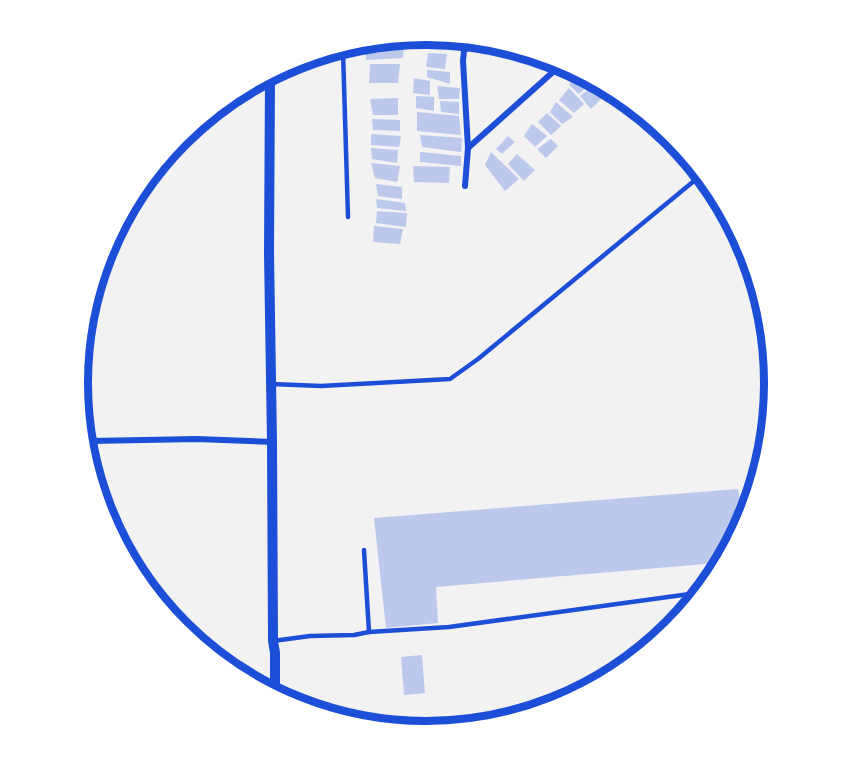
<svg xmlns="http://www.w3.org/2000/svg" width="853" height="766" font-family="Montserrat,sans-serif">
  <rect width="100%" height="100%" fill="#f2f2f2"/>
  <g fill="#bdc9ec">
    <path d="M365 47H404L403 58 366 60Z"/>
    <path d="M428 53 447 54 445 69 426 67Z"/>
    <path d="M370 64H400L398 83H369Z"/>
    <path d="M427 70 450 72V84L427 77Z"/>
    <path d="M577 73 590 84 579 94 569 85Z"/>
    <path d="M414 78 430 81V95L413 93Z"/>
    <path d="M437 86 460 88 459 99H439Z"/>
    <path d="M593 86 603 97 591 109 580 96Z"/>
    <path d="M569 88 584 104 574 113 559 100Z"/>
    <path d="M416 96 434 97V111L416 108Z"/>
    <path d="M398 98V115H373L370 99Z"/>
    <path d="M440 101 459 102V114L441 112Z"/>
    <path d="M556 102 573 117 562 124 550 112Z"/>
    <path d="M417 112 459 116 461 135 417 131Z"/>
    <path d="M547 113 561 126 551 135 538 122Z"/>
    <path d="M372 119 400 120V131L373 130Z"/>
    <path d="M532 124 547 136 535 147 524 136Z"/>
    <path d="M371 134 401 136 399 147 371 145Z"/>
    <path d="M420 135 462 138 461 152 422 147Z"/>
    <path d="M508 136 515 142 502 154 496 149Z"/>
    <path d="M551 139 558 146 546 158 537 149Z"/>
    <path d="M371 148 398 150 397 163 372 159Z"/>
    <path d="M420 152 461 156V166L420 162Z"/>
    <path d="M491 152 519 179 505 191 485 165Z"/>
    <path d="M517 154 535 170 524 181 508 164Z"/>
    <path d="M371 163 400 166 397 182 375 178Z"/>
    <path d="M413 166 450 167 449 183 414 182Z"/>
    <path d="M376 184 402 187V199L378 196Z"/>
    <path d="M376 199 405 203 406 211 377 208Z"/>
    <path d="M377 211 407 213 406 227 376 223Z"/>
    <path d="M374 226 403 229 400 244 373 242Z"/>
    <path d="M738 489 745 522 717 563 436 587 438 623 386 628 374 518Z"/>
    <path d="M422 655 425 693 404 695 401 657Z"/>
  </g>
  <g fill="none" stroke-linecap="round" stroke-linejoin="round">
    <g stroke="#1d4ed8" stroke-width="4.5">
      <path d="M343 51 348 217"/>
      <path d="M271 384 321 386 450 379 478 359 700 176"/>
      <path d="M364 550 369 632"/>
      <path d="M273 641 310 636 354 635 369 632 449 627 697 593"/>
    </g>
    <g stroke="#1d4ed8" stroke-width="6">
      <path d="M468 148 563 63"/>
      <path d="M465 186 468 148 463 61 464 51 470 43"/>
      <path d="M90 441 197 439 272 442"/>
    </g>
    <path stroke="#1d4ed8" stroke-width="10" d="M270 77 269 253 272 442 273 641 275 653V693"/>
  </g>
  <path d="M0 0H853V766H0ZM88 383a338 338 0 1 1 676 0a338 338 0 1 1-676 0Z" fill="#fff" fill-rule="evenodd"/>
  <path fill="none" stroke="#1d4ed8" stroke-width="8" d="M88 383a338 338 0 1 1 676 0a338 338 0 1 1-676 0Z"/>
</svg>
